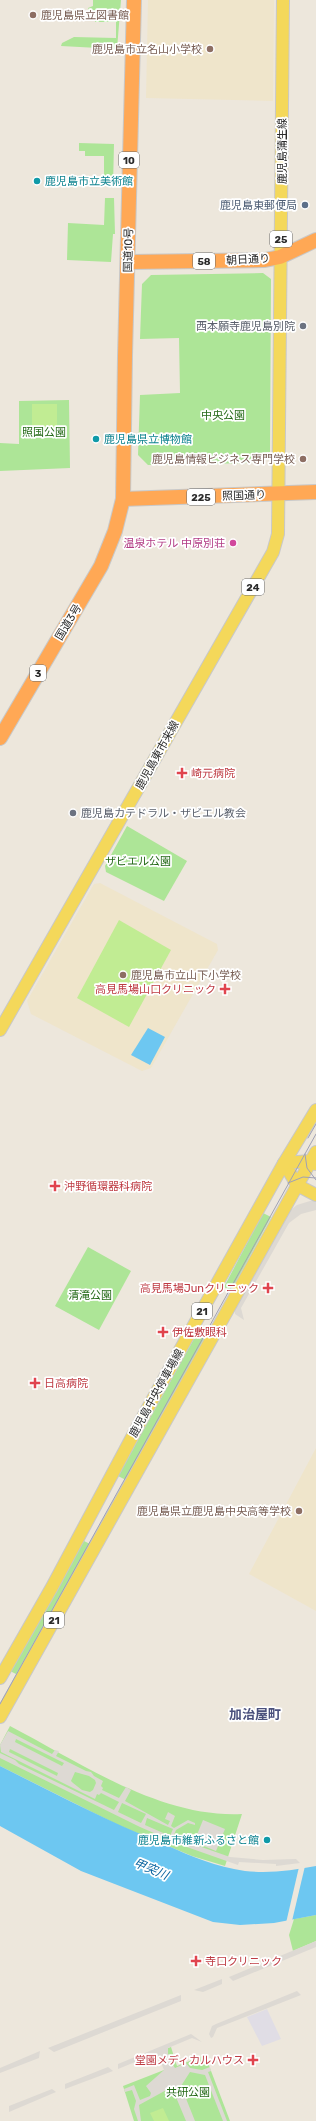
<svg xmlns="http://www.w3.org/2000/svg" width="316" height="2121" font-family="Rubik,'Noto Sans JP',sans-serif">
  <rect width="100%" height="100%" fill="#ede7dc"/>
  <path fill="#e0dde5" d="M267 2009 281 2039 262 2046 247 2017Z"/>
  <g fill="#efe5cb">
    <path d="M148 0H274L273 101 146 98Z"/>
    <path d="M100 883 217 944 218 950 151 1068 142 1071 31 1014 27 1001 94 884Z"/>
    <path d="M316 1448V1611L249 1574Z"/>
  </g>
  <g fill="#ade597">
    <path d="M93 0H121L117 49 61 46 62 43 74 37 116 38V22H95V14H90L88 8 93 6Z"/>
    <path d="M79 143 114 144 113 186H104V156H85V151H79Z"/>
    <path d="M105 198H114L115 234H113L111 262 67 260 68 223 104 225Z"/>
    <path d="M263 273 271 279 270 452 252 463 148 465 138 455 140 395 180 393 179 338 140 339 142 284 151 275Z"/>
    <path d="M69 400 70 468 0 471V443L19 444V401Z"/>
    <path d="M127 826 187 861 164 901 106 872 105 866Z"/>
    <path d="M263 1213 271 1217 231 1291 224 1287Z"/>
    <path d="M88 1247 131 1271 99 1330 55 1306Z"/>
    <path d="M201 1326 209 1330 126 1480 118 1476Z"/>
    <path d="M82 1540 90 1544 18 1675 10 1671Z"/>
    <path d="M10 1726C81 1763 160 1818 242 1814L225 1866 192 1856 118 1825 0 1766V1745Z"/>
    <path d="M316 1915V1941L293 1951 289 1935 294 1919Z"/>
    <path d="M171 2047 177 2066 205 2055 230 2121H134L123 2086 164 2070 168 2048Z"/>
  </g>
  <g fill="#c1ec93">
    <path d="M32 404H57V428L32 429Z"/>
    <path d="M119 920 171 950 129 1027 77 998Z"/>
    <path d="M163 2108 169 2121H154L150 2113Z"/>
  </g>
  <g fill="#ddd9d3" fill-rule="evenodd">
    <path d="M310 1201H316V1210L301 1214 289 1223 241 1308 244 1320 235 1314V1310L240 1299 288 1212 297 1205Z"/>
    <path d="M8 1731 52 1754 55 1750 59 1751 56 1756 86 1771 91 1772 94 1776 103 1781 101 1786 103 1788 102 1790 119 1798 126 1787 131 1790 125 1801 168 1825 170 1821 165 1819 168 1812 175 1816 171 1826 174 1828 188 1820 195 1823V1825L188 1823 176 1830 173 1837 230 1857 263 1860 296 1859 300 1863 276 1866V1864L239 1862 238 1865 184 1846 140 1827 0 1758V1753L15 1760 19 1764 114 1810 119 1802 101 1793 99 1795 97 1794 95 1799 1 1752 0 1745ZM16 1739 64 1763 62 1766 15 1742ZM10 1749 58 1773 57 1776 9 1752ZM75 1772 89 1776 95 1780 96 1783 93 1790 90 1792 82 1790 73 1783 71 1781ZM122 1803 146 1814 141 1823 118 1812ZM147 1818 173 1829 170 1836 145 1825Z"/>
    <path d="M203 1820 225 1829 216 1851 194 1842Z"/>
    <path d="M316 1941V1947L233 1981 229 1977Z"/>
    <path d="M222 1979V1984L203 1992 194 1990Z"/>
    <path d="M297 1991 301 1995 217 2028 213 2037 211 2038 209 2034 212 2026 216 2024Z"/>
    <path d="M181 1995V2001L54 2052 48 2048Z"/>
    <path d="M191 2034 202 2042 192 2038 168 2048V2054L173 2058V2065L175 2068 186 2063 190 2068 202 2070 210 2067 211 2071 208 2072 227 2121H223L205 2075 190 2072 181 2086 195 2121H186L173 2090 170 2088 139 2105 141 2121H138L134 2109 136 2101 132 2090 125 2092 124 2089 134 2085 140 2100 150 2096 151 2093 146 2086 164 2070 157 2053 118 2069V2064Z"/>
    <path d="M40 2051 39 2058 0 2073V2068Z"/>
    <path d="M108 2067 113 2071 65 2089V2084Z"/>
    <path d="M52 2089 56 2092 9 2112V2106Z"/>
  </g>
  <g fill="#6dc7f1">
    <path d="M148 1028 165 1037 150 1065 131 1055Z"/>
    <path d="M0 1766C52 1792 103 1819 157 1841 182 1852 207 1864 234 1869 261 1875 289 1871 316 1866V1915L274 1923 240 1925 213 1922 81 1871 0 1826Z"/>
  </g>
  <path fill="#ede7dc" d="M305 1866 292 1921 286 1923 299 1867Z"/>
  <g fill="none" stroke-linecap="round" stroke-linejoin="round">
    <g stroke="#c8c8c8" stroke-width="14">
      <g id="major">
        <path d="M0 1030 273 552 278 534 283 0"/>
        <path d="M316 1164 311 1161 284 1163 297 1185 316 1195"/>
        <path d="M0 1678 52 1587 139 1424 284 1163 316 1110"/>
        <path d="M0 1717 316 1152"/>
      </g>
    </g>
    <g stroke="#c8c8c8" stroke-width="16">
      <g id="highway">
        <path d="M128 262 265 260 280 257 316 240"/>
        <path d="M123 499 316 492"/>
        <path d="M0 738 101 566 115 531 123 499 125 356 134 0"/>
      </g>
    </g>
    <use href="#major" stroke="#f4d85a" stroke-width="12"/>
    <use href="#highway" stroke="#ffa855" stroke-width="14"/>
    <g stroke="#9fa1b5" stroke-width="1">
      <path d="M308 1138 316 1124"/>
      <path d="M305 1154 307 1168 316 1180"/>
      <path d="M288 1183 303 1177 316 1178"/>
      <path d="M0 1704 316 1134"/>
    </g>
  </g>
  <g fill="#8d6e63" stroke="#fff" stroke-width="1.5">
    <circle cx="33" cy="15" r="4"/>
    <circle cx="210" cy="49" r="4"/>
    <circle cx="303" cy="459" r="4"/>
    <circle cx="123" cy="975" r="4"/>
    <circle cx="299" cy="1511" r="4"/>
  </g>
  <g fill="#0f9aa8" stroke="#fff" stroke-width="1.5">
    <circle cx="37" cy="181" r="4"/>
    <circle cx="96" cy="439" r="4"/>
    <circle cx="267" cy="1840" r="4"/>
  </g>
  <circle fill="#5c6f8a" stroke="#fff" stroke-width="1.5" cx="305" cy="205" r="4"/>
  <g fill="#6b7280" stroke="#fff" stroke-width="1.5">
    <circle cx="303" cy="326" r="4"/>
    <circle cx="73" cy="813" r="4"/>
  </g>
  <circle fill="#d1479c" stroke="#fff" stroke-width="1.5" cx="233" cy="543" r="4"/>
  <g fill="#e0444e" stroke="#fff" stroke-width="1.5">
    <path d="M180 767h4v4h4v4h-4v4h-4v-4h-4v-4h4z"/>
    <path d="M223 983h4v4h4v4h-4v4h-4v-4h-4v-4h4z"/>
    <path d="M53 1180h4v4h4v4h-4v4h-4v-4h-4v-4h4z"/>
    <path d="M266 1282h4v4h4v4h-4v4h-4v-4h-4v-4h4z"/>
    <path d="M161 1326h4v4h4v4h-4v4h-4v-4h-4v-4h4z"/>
    <path d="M33 1377h4v4h4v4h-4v4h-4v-4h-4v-4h4z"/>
    <path d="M194 1955h4v4h4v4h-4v4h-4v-4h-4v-4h4z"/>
    <path d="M251 2054h4v4h4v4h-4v4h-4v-4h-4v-4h4z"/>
  </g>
  <g text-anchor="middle" stroke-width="3.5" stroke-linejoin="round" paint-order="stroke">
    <g fill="#fff" stroke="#6b6b6b" stroke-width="1">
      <rect x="119" y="152" width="20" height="16" rx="3"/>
      <rect x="270" y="231" width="22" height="16" rx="3"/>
      <rect x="193" y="253" width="22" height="16" rx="3"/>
      <rect x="187" y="489" width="28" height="16" rx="3"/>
      <rect x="242" y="579" width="22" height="16" rx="3"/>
      <rect x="30" y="665" width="16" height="16" rx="3"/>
      <rect x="192" y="1303" width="20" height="16" rx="3"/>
      <rect x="44" y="1612" width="20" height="16" rx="3"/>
    </g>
    <g font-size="10" font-weight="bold" fill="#2b2b2b">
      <text x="129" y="164">10</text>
      <text x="281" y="243">25</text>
      <text x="204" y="265">58</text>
      <text x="201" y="501">225</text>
      <text x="253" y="591">24</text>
      <text x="38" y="677">3</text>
      <text x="202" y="1315">21</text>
      <text x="54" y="1624">21</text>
    </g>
    <g font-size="11" fill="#785e54" stroke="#fff" text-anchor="end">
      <text x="41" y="19" text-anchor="start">鹿児島県立図書館</text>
      <text x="202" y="53">鹿児島市立名山小学校</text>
      <text x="295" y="463">鹿児島情報ビジネス専門学校</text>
      <text x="131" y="979" text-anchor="start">鹿児島市立山下小学校</text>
      <text x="291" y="1515">鹿児島県立鹿児島中央高等学校</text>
    </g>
    <g font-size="11" fill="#2b2b2b" stroke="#fff">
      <text transform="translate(282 151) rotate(-90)" y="4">鹿児島蒲生線</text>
      <text transform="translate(128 250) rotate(-89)" y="4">国道10号</text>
      <text transform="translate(248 259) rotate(-3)" y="4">朝日通り</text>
      <text transform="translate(244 495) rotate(-2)" y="4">照国通り</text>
      <text transform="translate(68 622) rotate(-59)" y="4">国道3号</text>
      <text transform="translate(157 755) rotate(-61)" y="4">鹿児島東市来線</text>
      <text transform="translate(156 1393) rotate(-61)" y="4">鹿児島中央停車場線</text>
    </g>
    <g font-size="11" fill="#0d838f" stroke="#fff" text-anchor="start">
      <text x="45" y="185">鹿児島市立美術館</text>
      <text x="104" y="443">鹿児島県立博物館</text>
      <text x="259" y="1844" text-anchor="end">鹿児島市維新ふるさと館</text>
    </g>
    <g font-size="11" fill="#4e5e75" stroke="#fff" text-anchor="end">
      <text x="297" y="209">鹿児島東郵便局</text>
    </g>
    <g font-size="11" fill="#5b616d" stroke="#fff" text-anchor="end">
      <text x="295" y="330">西本願寺鹿児島別院</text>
      <text x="81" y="817" text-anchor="start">鹿児島カテドラル・ザビエル教会</text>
    </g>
    <g font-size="11" fill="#256a18" stroke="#fff">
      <text x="223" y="419">中央公園</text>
      <text x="44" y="436">照国公園</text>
      <text x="138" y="865">ザビエル公園</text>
      <text x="90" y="1299">清滝公園</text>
      <text x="188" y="2096">共研公園</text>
    </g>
    <g font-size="11" fill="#b23c85" stroke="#fff" text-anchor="end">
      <text x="225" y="547">温泉ホテル 中原別荘</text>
    </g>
    <g font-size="11" fill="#be3a42" stroke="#fff" text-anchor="start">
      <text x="191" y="777">崎元病院</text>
      <text x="216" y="993" text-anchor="end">高見馬場山口クリニック</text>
      <text x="64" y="1190">沖野循環器科病院</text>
      <text x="259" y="1292" text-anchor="end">高見馬場Junクリニック</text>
      <text x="172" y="1336">伊佐敷眼科</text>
      <text x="44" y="1387">日高病院</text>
      <text x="205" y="1965">寺口クリニック</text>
      <text x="244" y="2064" text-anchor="end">堂園メディカルハウス</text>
    </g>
    <g font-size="12" font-style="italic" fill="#0a649f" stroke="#fff">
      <text transform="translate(151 1869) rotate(23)" y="4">甲突川</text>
    </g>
    <g font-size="13" font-weight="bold" fill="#4a507c" stroke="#fff">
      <text x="255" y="1719">加治屋町</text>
    </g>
  </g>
</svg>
